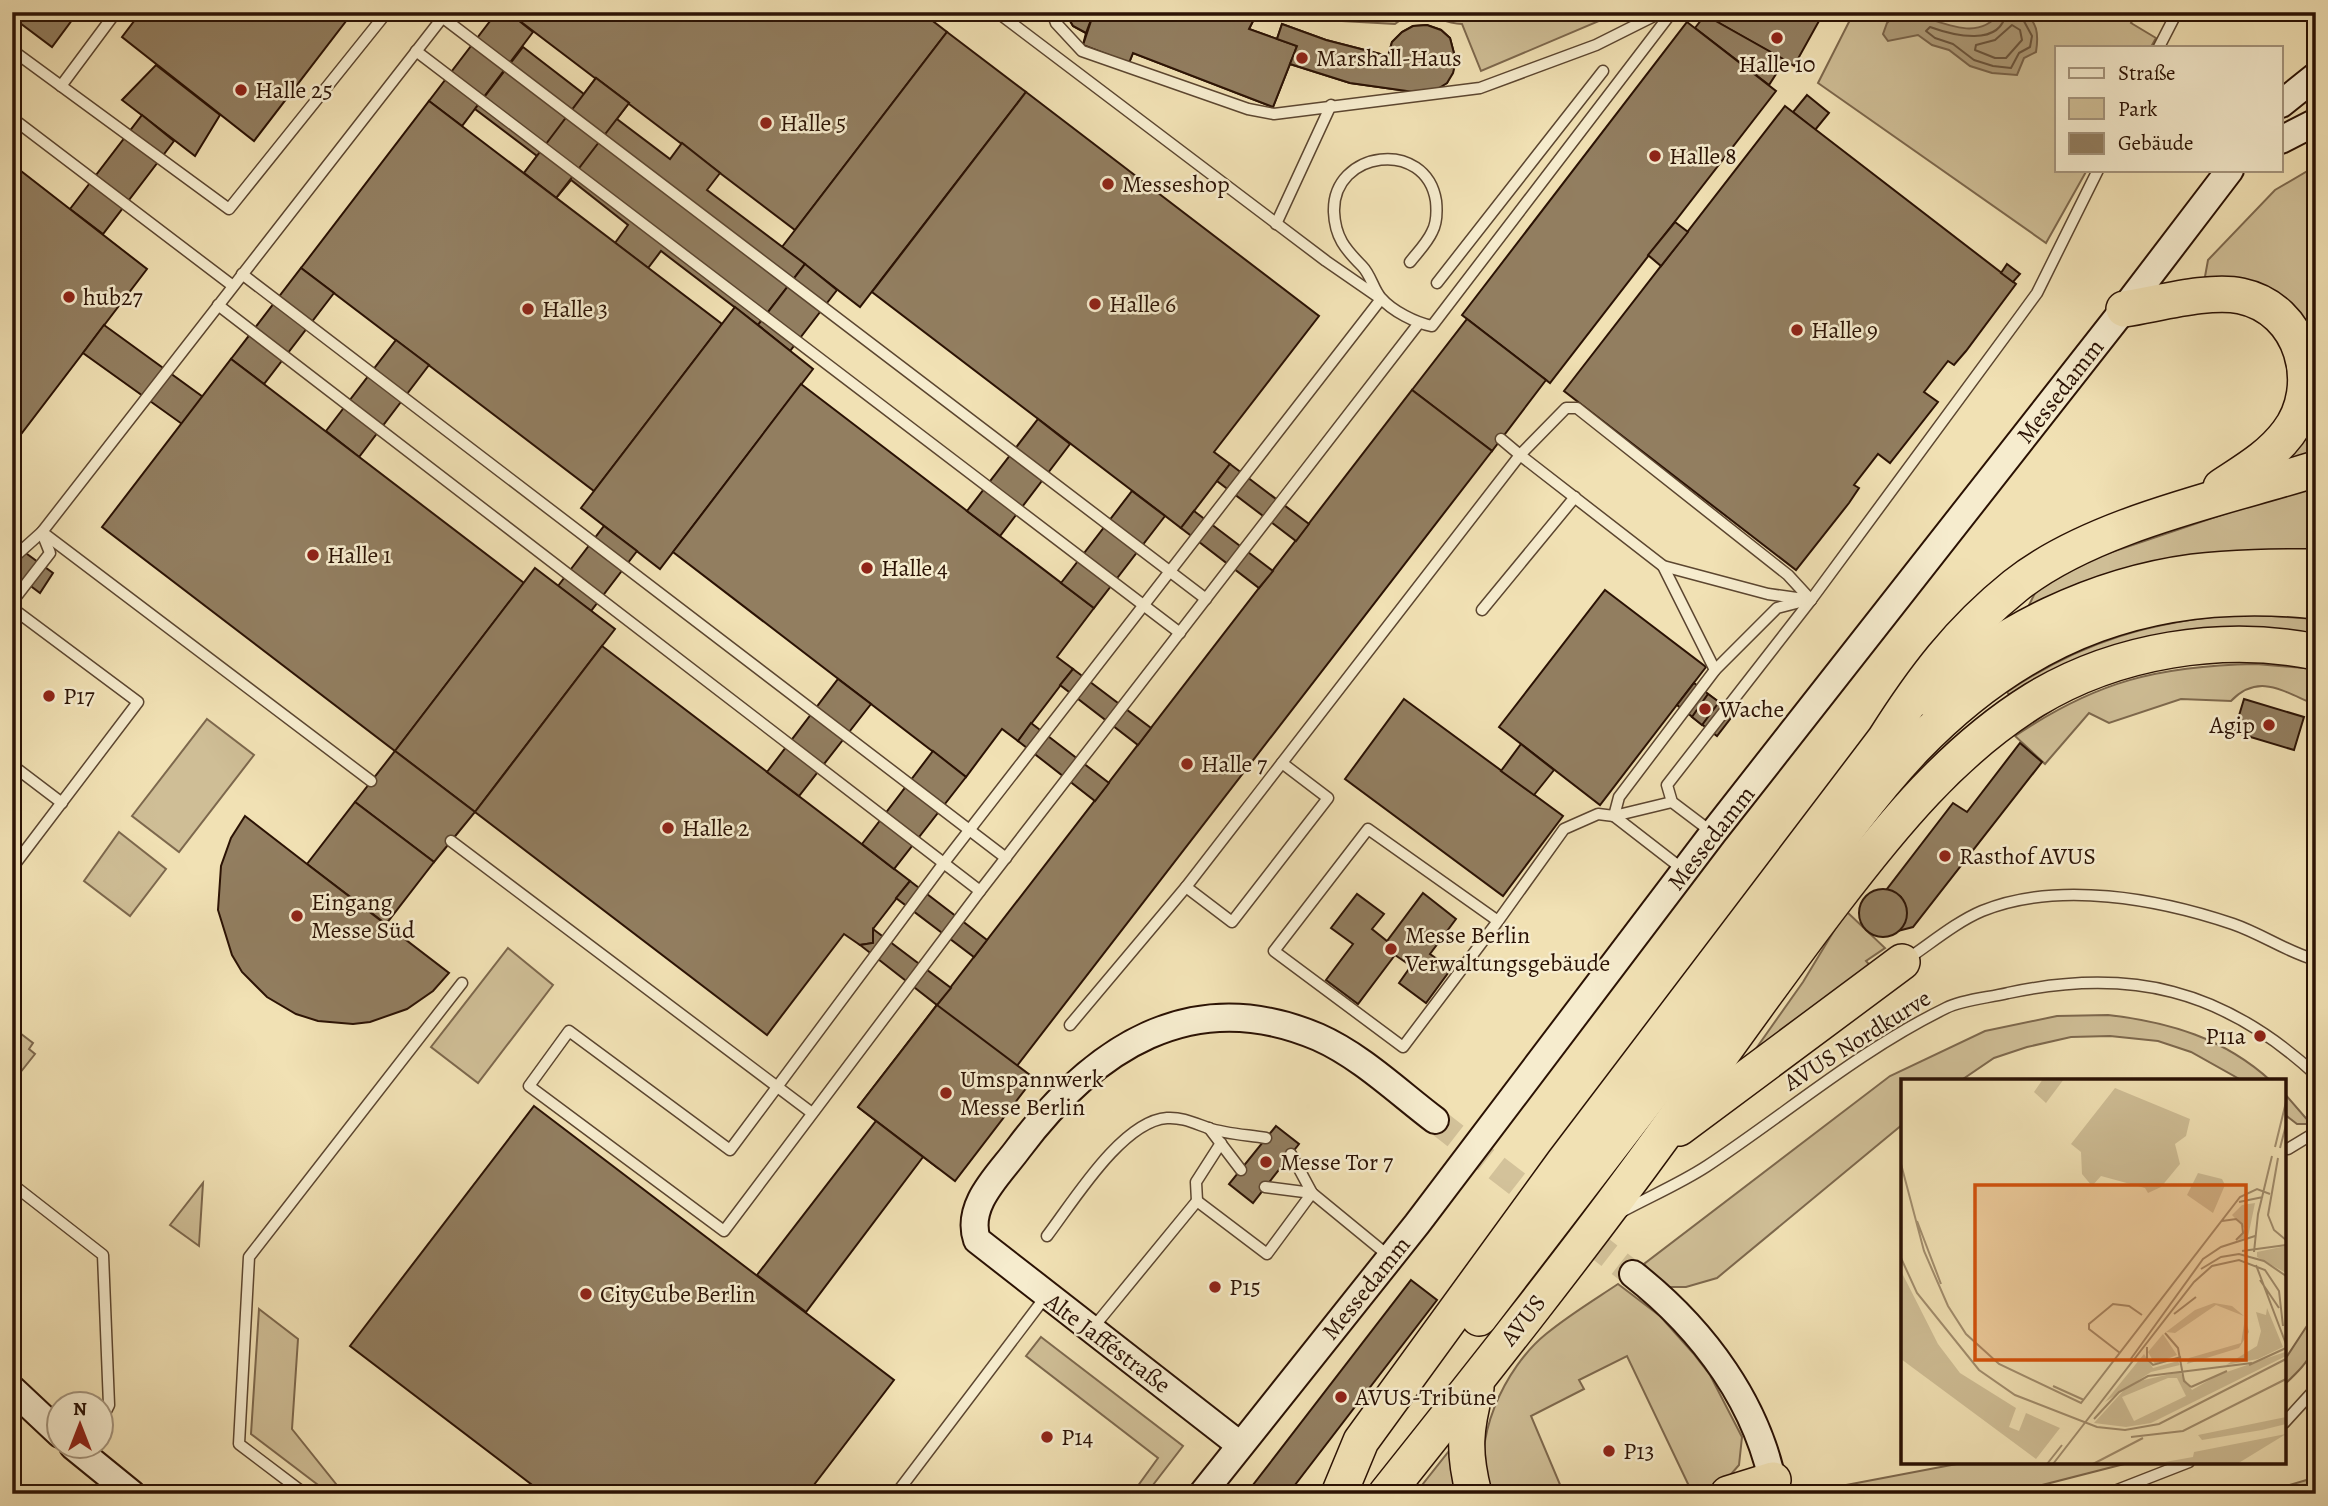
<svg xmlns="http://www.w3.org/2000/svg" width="2328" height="1506" font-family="Alegreya,serif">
  <rect width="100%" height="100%" fill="#f1e1b4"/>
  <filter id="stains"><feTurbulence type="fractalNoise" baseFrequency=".00286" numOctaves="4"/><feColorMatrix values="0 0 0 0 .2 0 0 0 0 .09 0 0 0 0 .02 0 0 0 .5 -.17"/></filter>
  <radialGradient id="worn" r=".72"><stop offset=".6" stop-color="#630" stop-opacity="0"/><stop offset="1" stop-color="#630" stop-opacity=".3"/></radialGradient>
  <g fill="#cfbe96" stroke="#7d684d" stroke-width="2">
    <path d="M1320 12H1606L1599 21 1481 71 1462 24C1435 24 1424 0 1395 24L1342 21Z"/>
    <path d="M1854 12H2137L2131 23 2156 38 2151 47H2057V170H2087L2046 243 1818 83Z"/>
    <path d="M2316 166V364L2204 282 2208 260 2275 190Z"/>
    <path d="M2316 392V457L2262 474Z"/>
    <path d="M2316 483V555L2107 578 2029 605 2038 587 2100 556Z"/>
    <path d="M2242 614 2316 619V636L2010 696 2007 692C2082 641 2152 621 2242 614Z"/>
    <path d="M2256 664 2316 669V705C2284 692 2259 672 2231 701L2181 699 2109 723 2089 713 2045 764 2015 736C2097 681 2158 666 2256 664Z"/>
    <path d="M207 719 254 755 179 852 132 816Z"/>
    <path d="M119 832 166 869 130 916 84 881Z"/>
    <path d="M1846 911 1885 948 1866 961 1875 971 1755 1050 1803 982Z"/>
    <path d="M508 948 553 985 478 1083 431 1047Z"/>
    <path d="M2108 1015C2169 1022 2224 1038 2271 1081H2243L2191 1052 2158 1041 2110 1036 2071 1037 2027 1047 1994 1058 1960 1081H1903V1124L1717 1278 1686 1287H1664L1644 1264 1890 1076 1985 1031 2057 1016Z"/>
    <path d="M12 1027 33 1043 29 1049 35 1054 12 1083Z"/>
    <path d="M2284 1093 2311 1124H2297L2284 1114Z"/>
    <path d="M203 1183 199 1246 170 1225Z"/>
    <path d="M1618 1284 1660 1316 1693 1353 1710 1375 1742 1437 1739 1465 1719 1488 1705 1494H1667L1689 1486 1627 1356 1579 1380 1584 1389 1531 1416 1564 1494H1489C1469 1442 1505 1367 1546 1334 1569 1315 1594 1300 1618 1284Z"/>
    <path d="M259 1309 298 1339 292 1429 344 1494H330L251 1434Z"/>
    <path d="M2316 1312C2316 1351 2314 1357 2284 1385V1361Z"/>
    <path d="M1041 1337 1183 1446 1146 1494H1132L1158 1458 1026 1356Z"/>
    <path d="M1449 1451 1455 1494H1415Z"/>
    <path d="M1967 1462H2132L2007 1494H1822L1841 1486Z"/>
    <path d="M2316 1476V1494H2259L2310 1479Z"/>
  </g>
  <path fill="#ae9b78" stroke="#7a644a" stroke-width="2" d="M1897 12C1933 12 1972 49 2001 12 2031 12 2041 21 2036 52L2024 58 2017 75 1992 73 1970 66 1949 50 1932 45 1918 35 1888 41 1883 34 1887 23Z"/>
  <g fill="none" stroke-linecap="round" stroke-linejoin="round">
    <g stroke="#6c563e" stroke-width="2">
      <path d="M2006 12C2001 48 1952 35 1930 27L1926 31 1935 38 1953 44 1974 60 1993 66 2011 68 2019 53 2030 47 2032 36 2019 12"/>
      <path d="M2012 25 2020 30 2022 40 2006 58H1995L1975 50 1976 45 1995 40Z"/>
    </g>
  </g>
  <g fill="#927e60" stroke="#2b1204" stroke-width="2">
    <path d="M12 12H78L52 47 12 17Z"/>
    <path d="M141 12H353L254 141 122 37Z"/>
    <path d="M497 12H508L533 32 462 126 429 101Z"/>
    <path d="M508 12H921L947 32 795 230Z"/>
    <path d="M1065 12H1237L1254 19 1249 29 1277 39 1282 24 1326 40 1388 56 1392 42 1402 32 1413 26 1427 25 1441 30 1450 38 1456 61 1447 83 1421 93 1350 83 1290 64 1273 107 1133 53 1129 63 1083 45 1086 33 1073 26Z"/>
    <path d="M1065 12H1094L1086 33 1073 26Z"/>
    <path d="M1094 12H1237L1254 19 1249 29 1297 46 1273 107 1133 53 1129 63 1083 45Z"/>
    <path d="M1700 12H1824L1794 66Z"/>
    <path d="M1705 15 1785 60 1769 85 1695 28Z"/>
    <path d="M1687 22 1776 91 1550 383 1462 315Z"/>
    <path d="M1282 24 1326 40 1388 56 1392 42 1402 32 1413 26 1427 25 1441 30 1450 38 1456 61 1453 73 1447 83 1436 90 1421 93 1350 83 1290 64 1297 46 1277 39Z"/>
    <path d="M947 32 1026 92 860 307 782 247Z"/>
    <path d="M523 47 584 94 596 78 629 103 617 119 670 159 682 143 720 173 707 190 805 264 758 325 661 251 648 268 615 243 628 225 571 180 556 198 524 173 537 156 475 109Z"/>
    <path d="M156 65 220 115 195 156 122 100Z"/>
    <path d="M596 78 629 103 556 198 524 173Z"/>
    <path d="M1026 92 1319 316 1214 452 1230 464 1181 528 872 292Z"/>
    <path d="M1807 95 1829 113 1815 130 1793 112Z"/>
    <path d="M429 101 722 324 594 491 301 268Z"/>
    <path d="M1785 106 2016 284 1966 351 1954 365 1948 361 1924 392 1938 402 1890 463 1878 454 1854 485 1859 488 1849 503 1796 570 1564 391Z"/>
    <path d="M142 115 174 141 103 234 70 209Z"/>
    <path d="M12 164 147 269 12 446Z"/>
    <path d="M1675 222 1688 232 1661 266 1648 255Z"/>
    <path d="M805 264 837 290 790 351 758 325Z"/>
    <path d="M2007 264 2020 274 2013 282 2001 273Z"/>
    <path d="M301 268 334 293 264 384 231 359Z"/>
    <path d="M735 307 813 369 660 569 581 508Z"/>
    <path d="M1467 319 1546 380 1492 451 1412 390Z"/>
    <path d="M104 325 203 397 182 424 83 353Z"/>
    <path d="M396 340 429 365 359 457 326 431Z"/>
    <path d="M231 359 524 583 395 751 102 527Z"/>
    <path d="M801 384 1094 608 1057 657 1073 669 1018 741 1002 729 966 777 673 552Z"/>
    <path d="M1412 390 1492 451 938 1168 858 1107Z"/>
    <path d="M1038 419 1070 444 1000 536 967 511Z"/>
    <path d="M1230 464 1309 524 1296 541 1217 481Z"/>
    <path d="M1132 491 1165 516 1094 608 1061 583Z"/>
    <path d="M1194 511 1273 571 1259 588 1181 528Z"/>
    <path d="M604 526 637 551 591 611 558 586Z"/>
    <path d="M12 543 53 573 40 593 12 572Z"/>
    <path d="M535 568 615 629 475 812 395 751Z"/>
    <path d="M1605 590 1706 667 1600 805 1499 727Z"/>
    <path d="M602 646 910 881 873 929V943L860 945 844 934 767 1035 475 812Z"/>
    <path d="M1073 669 1151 728 1138 745 1060 685Z"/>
    <path d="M838 679 871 704 799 796 767 772Z"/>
    <path d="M1694 683 1734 714 1717 736 1677 705Z"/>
    <path d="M1708 694 1719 702 1702 725 1692 717Z"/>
    <path d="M1404 699 1563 816 1503 896 1345 779Z"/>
    <path d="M2244 699 2304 717 2294 750 2234 732Z"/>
    <path d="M1031 723 1109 783 1095 801 1018 741Z"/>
    <path d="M2020 743 2042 762 1913 927 1898 931 1906 917V909L1901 897 1887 889 1953 803 1967 812Z"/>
    <path d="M1521 744 1554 770 1534 795 1501 771Z"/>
    <path d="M395 751 475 812 434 862 355 802Z"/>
    <path d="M933 751 966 777 894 869 862 844Z"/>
    <path d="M355 802 434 862 386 924 307 864Z"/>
    <path d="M245 816 307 864 449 973 433 991 407 1009 370 1022 353 1024 318 1021 296 1014 267 997 242 972 232 955 218 910 221 866 231 838Z"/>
    <path d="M910 881 987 940 974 957 896 898Z"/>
    <circle cx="1883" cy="913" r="24"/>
    <path d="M1423 893 1456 919 1430 954 1451 969 1426 1003 1399 983 1411 966 1395 955 1358 1004 1326 980 1353 944 1331 928 1357 894 1384 914 1372 929 1387 941Z"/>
    <path d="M873 929 951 988 937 1005 860 945 873 943Z"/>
    <path d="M937 1005 1034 1078 955 1181 858 1107Z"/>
    <path d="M534 1106 894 1380 807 1494H544L350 1346Z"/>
    <path d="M876 1121 923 1157 806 1312 757 1275Z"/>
    <path d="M1276 1126 1299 1144 1253 1203 1229 1184Z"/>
    <path d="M1411 1280 1437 1300 1288 1494H1246Z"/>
  </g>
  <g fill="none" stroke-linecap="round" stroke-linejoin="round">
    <path stroke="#d3c29a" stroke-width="26" stroke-dasharray="26 13" stroke-linecap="butt" d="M1435 1120 1633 1274"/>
    <g stroke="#5c4630" stroke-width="13">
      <g id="lane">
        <path d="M997 12 1326 261 1381 299 943 864 730 1150 569 1031 529 1086 724 1231 980 891 1419 323"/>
        <path d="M1052 12 1056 23 1082 51 1248 109 1274 114 1480 88 1596 45 1662 12"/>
        <path d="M442 17 1206 599"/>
        <path d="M2159 47 2177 12"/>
        <path d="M12 50 229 209 387 12"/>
        <path d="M416 51 1180 633"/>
        <path d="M61 86 116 12"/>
        <path d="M12 118 233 286"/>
        <path d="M1276 224 1331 105"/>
        <path d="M1410 262C1417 253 1427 243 1432 232 1437 223 1437 211 1436 201 1426 138 1332 150 1334 212 1335 237 1345 249 1362 266 1371 275 1373 289 1381 298 1392 311 1416 323 1432 326L1672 12"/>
        <path d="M242 274 1006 858"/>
        <path d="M1437 283 1603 71"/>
        <path d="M218 305 980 891"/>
        <path d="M1501 439 1520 455 1566 408H1577L1788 575 1811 600"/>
        <path d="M42 532 371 781"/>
        <path d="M12 559 42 532 446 13"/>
        <path d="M1663 566 1715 670"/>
        <path d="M12 602 50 553 42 533"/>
        <path d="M12 608 138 702 12 868"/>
        <path d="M1482 610 1575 497"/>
        <path d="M12 765 62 803"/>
        <path d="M1614 816 1619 797 1715 670 1777 608 1804 601"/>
        <path d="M1614 816 1685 871"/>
        <path d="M1713 833 1672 802 1667 785 1811 600 2018 319 2037 293 2098 170"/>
        <path d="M451 841 812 1113"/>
        <path d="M1186 887 1232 922 1328 798 1282 763"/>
        <path d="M1498 921 1403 1047 1274 951 1368 829 1498 921 1564 829 1598 814 1614 816 1672 802"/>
        <path d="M1906 960C1930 944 1956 922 1982 911 2058 880 2159 899 2233 924 2262 934 2287 952 2316 960"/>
        <path d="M1070 1025 1186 887 1520 455 1663 566 1768 594 1811 600"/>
        <path d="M1209 1128 1241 1170"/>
        <path d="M2288 1149 2316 1132"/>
        <path d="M1291 1154 1312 1193 1390 1257"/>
        <path d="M12 1184 103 1255 109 1405 102 1419"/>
        <path d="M1265 1187 1312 1193"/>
        <path d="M1197 1201 1196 1182 1221 1143"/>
        <path d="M1623 1211C1651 1196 1681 1183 1707 1166 1787 1113 1860 1050 1946 1008 1964 999 1988 998 2008 993 2130 967 2223 989 2316 1075"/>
        <path d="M1047 1236C1073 1202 1122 1121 1167 1118 1182 1117 1194 1123 1208 1128 1226 1134 1248 1135 1266 1138"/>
        <path d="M1092 1329 1197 1201 1267 1254 1312 1193"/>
        <path d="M2284 1423 2316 1388"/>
        <path d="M305 1494 239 1444 249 1257 462 983"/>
        <path d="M896 1494 1046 1296"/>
        <path d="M2107 1494 2189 1462"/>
      </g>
    </g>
    <g stroke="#2b1204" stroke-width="30">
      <g id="secondary">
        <path d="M2281 104 2316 76"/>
        <path d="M2281 140 2316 122"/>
        <path d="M1633 1274C1703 1329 1760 1405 1775 1494"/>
        <path d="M12 1389 60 1434"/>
        <path d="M1240 1445 977 1240C965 1205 999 1175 1018 1149 1093 1049 1191 983 1318 1037 1361 1056 1398 1092 1435 1120"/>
        <path d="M73 1446 132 1494"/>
        <path d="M1202 1494 1417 1224 1713 833 2124 309 2230 170"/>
      </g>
    </g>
    <g stroke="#2b1204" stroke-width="38">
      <g id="highway">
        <path d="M2124 309C2157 304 2210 289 2241 296 2303 309 2324 386 2288 433 2270 457 2245 471 2221 487"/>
        <path d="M1928 698C1999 631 2096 585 2193 572 2234 567 2275 567 2316 567"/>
        <path d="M1679 1128 1902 962"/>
        <path d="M1479 1318C1567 1204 1655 1090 1742 975 1799 899 1850 815 1915 747 2027 631 2155 584 2316 601"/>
        <path d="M1339 1494 1361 1441 1564 1162 1885 739C1923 679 1959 631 2015 586 2091 525 2223 498 2316 469"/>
        <path d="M1386 1494C1480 1376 1574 1258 1662 1137 1719 1058 1775 978 1834 901 1892 825 1952 751 2034 700 2116 650 2222 633 2316 652"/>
        <path d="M1474 1494C1463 1452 1465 1429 1476 1388"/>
        <path d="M1728 1494 1773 1480"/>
      </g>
    </g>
    <use href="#lane" stroke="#f6ecce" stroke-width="10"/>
    <use href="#secondary" stroke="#f6ecce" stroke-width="26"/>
    <use href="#highway" stroke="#f1e1b4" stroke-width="35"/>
  </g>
  <g fill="#8f2418" stroke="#f6ecce" stroke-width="2.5">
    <circle cx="1777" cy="38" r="7"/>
    <circle cx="1302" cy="58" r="7"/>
    <circle cx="241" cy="90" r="7"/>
    <circle cx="766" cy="123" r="7"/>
    <circle cx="1655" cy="156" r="7"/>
    <circle cx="1108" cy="184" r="7"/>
    <circle cx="69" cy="297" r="7"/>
    <circle cx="1095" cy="304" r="7"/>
    <circle cx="528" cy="309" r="7"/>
    <circle cx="1797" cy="330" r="7"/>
    <circle cx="313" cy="555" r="7"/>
    <circle cx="867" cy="568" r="7"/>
    <circle cx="49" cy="696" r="7"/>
    <circle cx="1705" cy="709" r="7"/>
    <circle cx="2269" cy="725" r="7"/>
    <circle cx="1187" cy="764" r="7"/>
    <circle cx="668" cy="828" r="7"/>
    <circle cx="1945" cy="856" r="7"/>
    <circle cx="297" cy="916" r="7"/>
    <circle cx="1391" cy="949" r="7"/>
    <circle cx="2260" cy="1036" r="7"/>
    <circle cx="946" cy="1093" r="7"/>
    <circle cx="1266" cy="1162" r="7"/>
    <circle cx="1215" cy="1287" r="7"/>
    <circle cx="586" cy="1294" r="7"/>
    <circle cx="1341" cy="1397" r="7"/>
    <circle cx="1047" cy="1437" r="7"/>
    <circle cx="1609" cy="1451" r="7"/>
  </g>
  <g text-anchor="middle" stroke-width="5" stroke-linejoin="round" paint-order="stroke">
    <g font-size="24" fill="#2b1204" stroke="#f6ecce" text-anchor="start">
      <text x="1316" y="66">Marshall-Haus</text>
      <text x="1777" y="72" text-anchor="middle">Halle 10</text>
      <text x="255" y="98">Halle 25</text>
      <text x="780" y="131">Halle 5</text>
      <text x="1669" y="164">Halle 8</text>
      <text x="1122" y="192">Messeshop</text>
      <text x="83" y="305">hub27</text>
      <text x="1109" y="312">Halle 6</text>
      <text x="542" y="317">Halle 3</text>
      <text x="1811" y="338">Halle 9</text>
      <text x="327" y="563">Halle 1</text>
      <text x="881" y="576">Halle 4</text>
      <text x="63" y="704">P17</text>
      <text x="1719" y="717">Wache</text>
      <text x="2255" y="733" text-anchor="end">Agip</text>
      <text x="1201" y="772">Halle 7</text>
      <text x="682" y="836">Halle 2</text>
      <text x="1959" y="864">Rasthof AVUS</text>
      <text x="311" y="910">Eingang<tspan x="311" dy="28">Messe Süd</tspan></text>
      <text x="1405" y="943">Messe Berlin<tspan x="1405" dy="28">Verwaltungsgebäude</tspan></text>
      <text x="2246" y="1044" text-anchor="end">P11a</text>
      <text x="960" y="1087">Umspannwerk<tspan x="960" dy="28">Messe Berlin</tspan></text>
      <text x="1280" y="1170">Messe Tor 7</text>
      <text x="1229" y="1295">P15</text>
      <text x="600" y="1302">CityCube Berlin</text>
      <text x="1355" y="1405">AVUS-Tribüne</text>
      <text x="1061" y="1445">P14</text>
      <text x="1623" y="1459">P13</text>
    </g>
    <g font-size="24" fill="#2b1204" stroke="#f6ecce">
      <text transform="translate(2060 391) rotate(-52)" y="8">Messedamm</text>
      <text transform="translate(1711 838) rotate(-52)" y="8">Messedamm</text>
      <text transform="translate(1857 1040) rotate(-32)" y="8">AVUS Nordkurve</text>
      <text transform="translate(1366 1288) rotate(-51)" y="8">Messedamm</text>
      <text transform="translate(1523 1320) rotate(-52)" y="8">AVUS</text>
      <text transform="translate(1108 1343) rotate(37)" y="8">Alte Jafféstraße</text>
    </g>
  </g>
  <g transform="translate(1901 1079)">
    <rect width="385" height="385" fill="#f1e1b4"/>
    <path d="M142 0H163L145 24 133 13ZM214 9 289 40 285 57 274 65 279 85 260 108 247 114 244 109 200 97 191 107 181 95 180 73 170 65ZM297 94 321 100 324 106 312 134 286 116ZM354 124 347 158 337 161 344 150 331 136 341 126ZM385 167V194L356 178V173ZM0 192 37 265 59 294 115 329 108 348 118 352 125 334 159 349 135 380 0 280ZM313 224 331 227 343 237 315 226 274 254 265 253 294 231ZM366 229 382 268 357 280 325 286 356 267 360 252 355 233 365 236ZM344 239 348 253 338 269 286 285 288 279 340 264ZM262 255 276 276 254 285 247 273ZM384 273 385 277 250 344 225 348 193 344 223 311 238 302 279 293 291 311 317 296ZM267 299H276L285 317 233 342 221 318ZM243 275 252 289 277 282 279 286 250 293 204 323ZM385 338V345L361 351 301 361 297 356ZM385 355 336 385 264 383 292 378 293 373Z" fill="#cfbe96" fill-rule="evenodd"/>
    <path fill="none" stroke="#a28e6e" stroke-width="2" d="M374 68 385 23M379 69 385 46M377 79 367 136 373 151 385 161M0 85 23 172 47 227 65 255 98 285 180 324 339 118 356 110 369 115M338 123 362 118M16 142 40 205M321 142 335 140 341 145 342 154 335 161M341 172 385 166M353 173 357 135 371 77M0 179 16 214 78 291 114 316 196 348 224 351 258 345 385 280M355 186 385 265M300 190 320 178 338 175 363 182 385 197M359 201 378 229M273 235 295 218M264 254 277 269 283 302 290 308M246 268V280L252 286 280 278M219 274 188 250V245L212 225 228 227 241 236M229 281 302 180 320 168 354 157M348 286 385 269M152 307 183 321M290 308 326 292M193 340 218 313 247 297 351 284M230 358 282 352 385 300M146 385 161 366M152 385 293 203 311 187 338 181 364 191 378 212 382 247M192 385 242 359"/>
    <path fill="#d5520b" fill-opacity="0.15" stroke="#d5520b" stroke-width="3.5" d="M74 106H345V281H74Z"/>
    <rect width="385" height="385" fill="none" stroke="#2b1204" stroke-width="3.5"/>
  </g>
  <rect width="2328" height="1506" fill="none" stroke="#f1e1b4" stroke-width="42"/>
  <rect x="14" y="14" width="2300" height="1478" fill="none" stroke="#2b1204" stroke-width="3.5"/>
  <rect x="21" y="21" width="2286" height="1464" fill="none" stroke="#2b1204" stroke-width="2"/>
  <rect x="2055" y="46" width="228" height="126" fill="#f6ecce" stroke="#a5957d" stroke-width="2"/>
  <rect x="2069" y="68" width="35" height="10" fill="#f6ecce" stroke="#a5957d" stroke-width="2"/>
  <text x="2118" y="80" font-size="21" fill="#2b1204">Straße</text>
  <rect x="2069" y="98" width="35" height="21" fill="#cfbe96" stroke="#a5957d" stroke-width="2"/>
  <text x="2118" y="116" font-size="21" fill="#2b1204">Park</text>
  <rect x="2069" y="133" width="35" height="21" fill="#927e60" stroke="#a5957d" stroke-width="2"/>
  <text x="2118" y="150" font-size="21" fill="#2b1204">Gebäude</text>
  <g transform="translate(80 1425)"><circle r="33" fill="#f6ecce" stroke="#a5957d" stroke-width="2"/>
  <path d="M0-5L12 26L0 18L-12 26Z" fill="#8f2418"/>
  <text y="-10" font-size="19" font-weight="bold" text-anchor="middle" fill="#2b1204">N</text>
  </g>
  <rect width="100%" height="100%" filter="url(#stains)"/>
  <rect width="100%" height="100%" fill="url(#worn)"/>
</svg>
